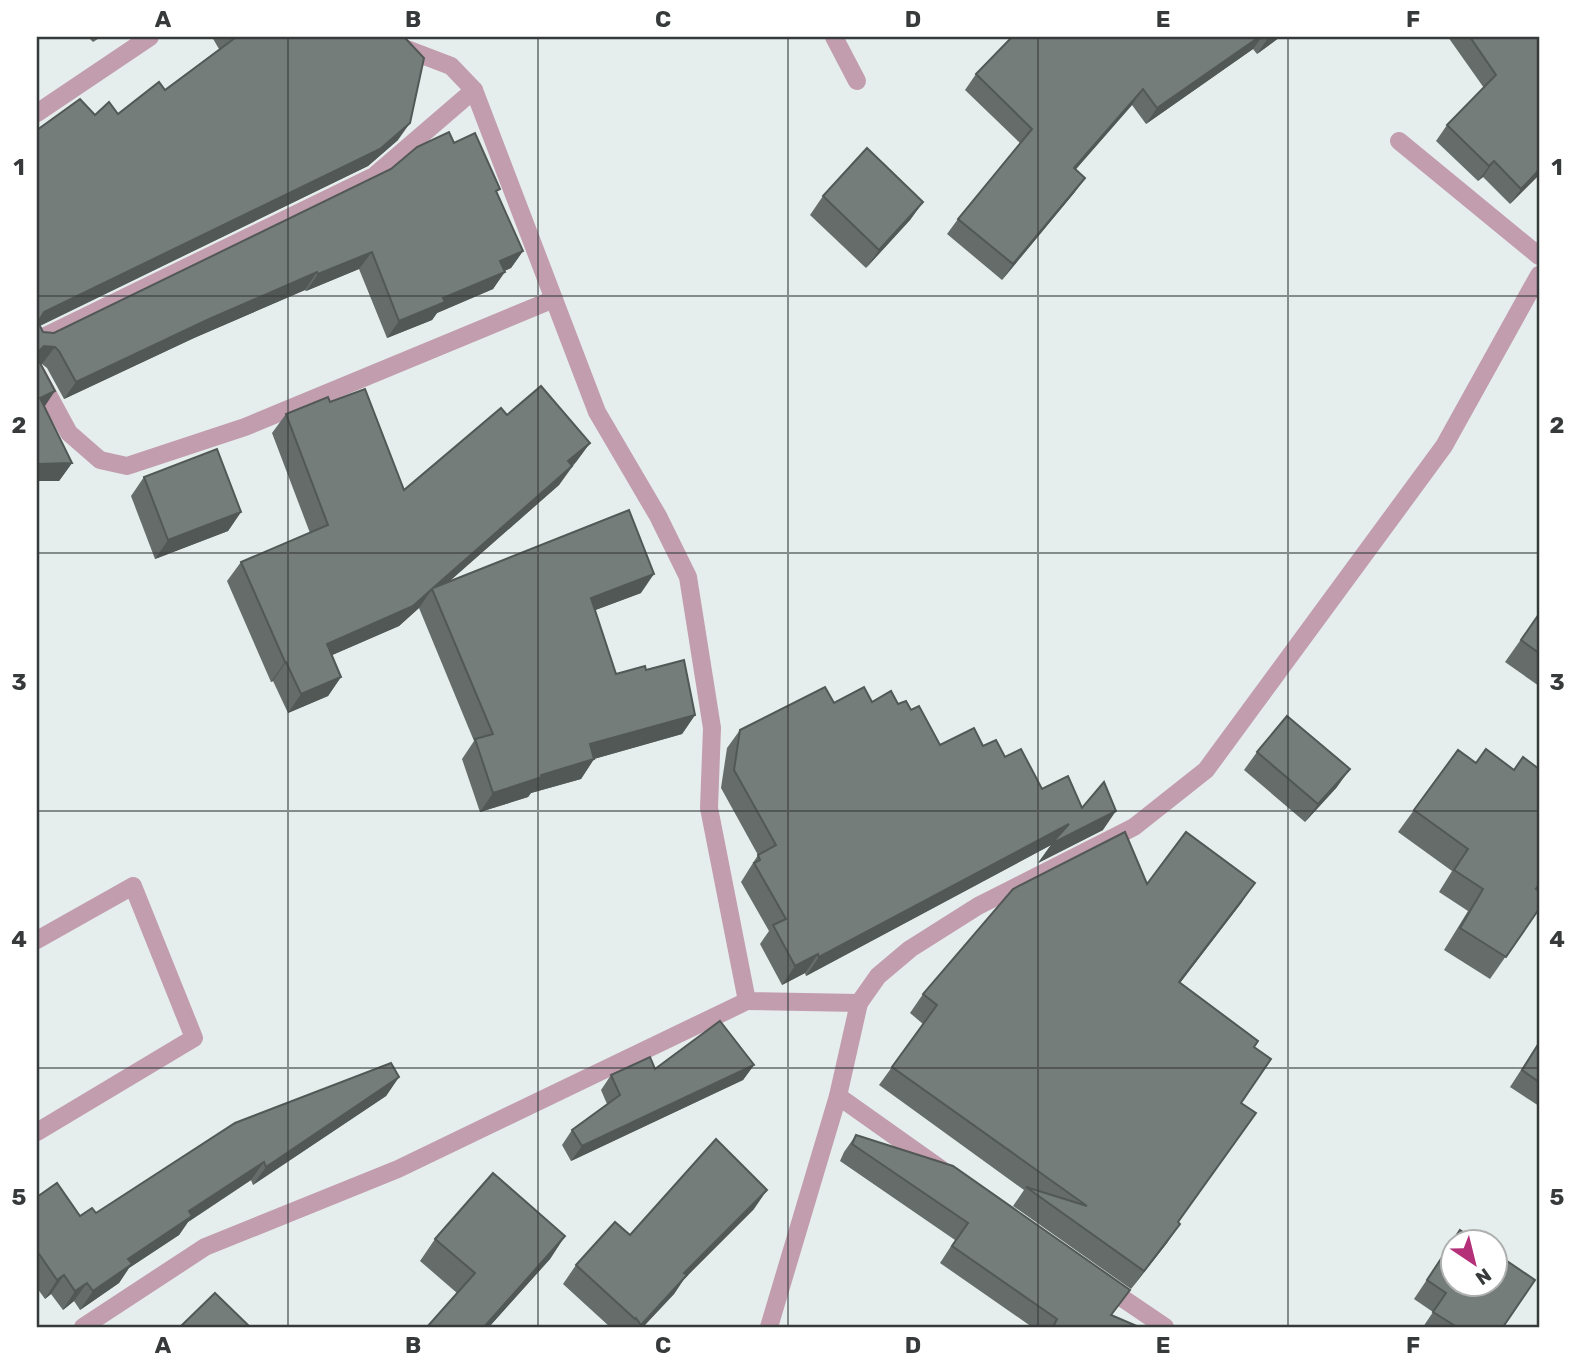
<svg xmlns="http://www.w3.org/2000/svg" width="1576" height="1364" font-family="Rubik,sans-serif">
  <rect width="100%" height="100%" fill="#e5eeec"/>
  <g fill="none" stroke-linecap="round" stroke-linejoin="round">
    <g stroke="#c29dad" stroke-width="18">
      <path d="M834 37 857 81"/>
      <path d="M1399 141 1539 256"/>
    </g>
    <g stroke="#c29dad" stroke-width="18">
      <path d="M375 37 451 66 474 90 597 412 658 516 688 577 712 728 709 808 747 1001 859 1003"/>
      <path d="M37 113 150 37"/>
      <path d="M37 340 374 176 474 90"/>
      <path d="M37 374 69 433 100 460 127 466 245 427 554 299"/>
      <path d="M37 940 133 886 194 1038 37 1132"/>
      <path d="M838 1096 941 1169"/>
      <path d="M1106 1287 1165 1327"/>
      <path d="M83 1327 205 1247 398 1169 747 1001"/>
      <path d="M769 1327 838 1096 859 1003 878 976 910 949 978 906 1134 827 1206 770 1444 446 1539 275"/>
    </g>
  </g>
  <g fill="#656c6a">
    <path d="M88 37H101L93 42Z"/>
    <path d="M212 37H401L398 140 368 166 40 326 43 332 54 333 454 143 497 193 523 251 511 268 504 271 493 289 437 313 432 320 387 338 359 269 306 291 305 290 194 338 64 399 47 368 42 364H40L44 407 72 463 59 481H37V130L95 115 118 114 165 90 219 49Z"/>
    <path d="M1012 37H1280L1257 54 1253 49 1146 124 1132 105 1075 170 1085 178 1074 193 1002 280 947 234 958 219 1020 143 965 90 976 74Z"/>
    <path d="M1448 37H1539V175L1510 204 1483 177 1478 181 1436 141 1447 125 1484 88Z"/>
    <path d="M823 196 923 202 910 220 866 268 810 215Z"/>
    <path d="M330 402 404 490 507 415 590 443 559 485 448 582 641 593 595 610 616 674 646 670 695 715 682 734 594 759 581 779 531 793 528 797 480 812 462 759 474 741 419 608 399 626 332 655 341 677 328 696 288 713 273 681 271 682 227 581 241 562 310 533 272 433 286 414Z"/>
    <path d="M144 477 241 512 228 531 155 559 131 496Z"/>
    <path d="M1539 614V686L1505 662Z"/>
    <path d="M872 702 898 704 911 710 940 745 983 746 1005 757 1042 789 1082 808 1103 830 1038 863 1051 845 806 976 805 973 782 985 760 944 769 931 741 882 758 855 721 788 727 748 740 730 834 703Z"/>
    <path d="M1257 752 1337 787 1305 822 1244 770Z"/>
    <path d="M1476 763 1514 770 1539 769V885L1536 889 1539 909 1490 979 1444 950 1468 911 1439 892 1452 871 1398 832 1414 810Z"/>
    <path d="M1147 884 1242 902 1180 983 1254 1047 1241 1103 1167 1243 1131 1289 1013 1206 1024 1190 879 1085 923 1024 910 1013 923 994Z"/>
    <path d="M1539 1042V1106L1510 1087Z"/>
    <path d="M754 1065 743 1080 571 1161 562 1145 572 1130 607 1104 601 1090 611 1075 655 1069Z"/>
    <path d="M399 1077 386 1096 253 1185 251 1180 188 1222 179 1235 129 1268 119 1283 80 1310 74 1301 63 1310 51 1294 45 1299 37 1288V1197L80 1216 96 1213Z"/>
    <path d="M856 1135 1112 1315 1139 1327H1032L940 1263 955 1240 840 1161 844 1152Z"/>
    <path d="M754 1209 684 1279 674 1294 643 1327H610L563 1284 576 1265 630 1235Z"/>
    <path d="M1460 1230 1503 1327H1423L1433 1312 1414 1299Z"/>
    <path d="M565 1236 550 1259 489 1327H427L457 1293 420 1261 435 1239Z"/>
  </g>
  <g fill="#525856">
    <path d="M1259 37H1262L1253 49 1146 124 1157 108Z"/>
    <path d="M1269 37H1280L1257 54 1268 38Z"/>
    <path d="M1143 89 1132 105 1063 184 1074 168Z"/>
    <path d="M410 123 398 140 368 166 37 327V323L44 312Z"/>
    <path d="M1494 161 1483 177 1478 181 1489 166Z"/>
    <path d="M1539 170V175L1510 204 1521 189Z"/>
    <path d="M1085 178 1074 193 1002 280 1013 264Z"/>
    <path d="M923 202 910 220 866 268 879 250Z"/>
    <path d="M523 251 511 268 488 278 500 261Z"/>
    <path d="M372 252 359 269 306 291 318 274Z"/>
    <path d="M317 272 305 290 194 338 64 399 76 382 207 320Z"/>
    <path d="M505 272 493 289 437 313 432 320 387 338 399 321 443 298Z"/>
    <path d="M44 346 55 347 42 364H37L39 351Z"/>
    <path d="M55 391 43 409 40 398Z"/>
    <path d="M590 443 576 462 554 480 568 461Z"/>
    <path d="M72 463 59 481H37V464Z"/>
    <path d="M572 466 559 485 434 595 432 589Z"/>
    <path d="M241 512 228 531 155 559 168 540Z"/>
    <path d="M654 574 641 593 577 617 591 598Z"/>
    <path d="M432 589 419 608 399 626 314 663 327 644Z"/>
    <path d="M285 662H286L273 681 271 682Z"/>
    <path d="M341 677 328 696 288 713 301 694Z"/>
    <path d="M695 715 682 734 576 764 590 744Z"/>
    <path d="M594 759 581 779 531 793 528 797 480 812 493 793 541 775Z"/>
    <path d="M1350 769 1337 787 1305 822 1318 804Z"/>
    <path d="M1116 811 1103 830 1038 863 1051 845 806 976 819 957 1069 824Z"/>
    <path d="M1255 883 1242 902 1166 1001 1179 982Z"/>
    <path d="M818 954 805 973 782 985 795 966Z"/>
    <path d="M754 1065 743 1080 571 1161 582 1146Z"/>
    <path d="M399 1077 386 1096 253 1185 266 1167Z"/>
    <path d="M264 1162 251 1180 188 1222 179 1235 129 1268 119 1283 80 1310 93 1291 128 1259 189 1211Z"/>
    <path d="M767 1190 754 1209 684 1279 674 1294 643 1327H639L684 1273Z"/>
    <path d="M1180 1224 1167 1243 1131 1289 1144 1271Z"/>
    <path d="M565 1236 550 1259 489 1327H484Z"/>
    <path d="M64 1275 51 1294 45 1299 57 1280Z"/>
    <path d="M87 1283 74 1301 63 1310 75 1291Z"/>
  </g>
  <g fill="#757d7b" stroke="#525856" stroke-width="2">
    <path d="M234 37H401L405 38 424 58 410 123 380 149 44 312 38 322 43 332 54 333 391 169 417 147 449 132 454 143 475 133 500 189 496 191 523 251 500 261 505 272 443 298 445 302 399 321 372 252 318 274 317 272 207 320 76 382 59 351 55 347 44 346 39 351V361L55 391 40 398 72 463 37 464V130L80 99 95 115 109 102 118 114 159 82 165 90 235 38Z"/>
    <path d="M1012 37H1259L1157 108 1143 89 1074 168 1085 178 1013 264 958 219 1032 129 976 74Z"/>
    <path d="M1470 37H1539V170L1521 189 1494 161 1489 166 1447 125 1496 75Z"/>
    <path d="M867 148 923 202 879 250 823 196Z"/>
    <path d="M541 386 590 443 568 461 572 466 433 588 629 510 654 574 591 598 616 674 645 666 646 670 684 660 695 715 590 744 594 759 541 775 542 777 493 793 475 739 493 734 432 589 413 606 327 644 341 677 301 694 286 662H285L241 562 328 525 286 414 328 397 330 402 365 389 404 490 501 408 507 415Z"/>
    <path d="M217 449 241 512 168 540 144 477Z"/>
    <path d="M1539 614V653L1521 640Z"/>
    <path d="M825 687 834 703 864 687 872 702 891 691 898 704 906 701 911 710 919 706 940 745 974 728 983 746 996 740 1005 757 1021 749 1042 789 1068 776 1082 808 1104 782 1116 811 1051 844 1069 824 819 957 818 954 795 966 773 925 786 919 754 863 760 860 758 855 776 845 734 770 740 730Z"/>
    <path d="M1287 716 1350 769 1318 804 1257 752Z"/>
    <path d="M1486 749 1514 770 1523 757 1539 769V884L1536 889 1539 891V909L1506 957 1460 928 1483 889 1454 870 1468 849 1414 810 1458 750 1476 763Z"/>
    <path d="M1125 832 1147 884 1186 832 1255 883 1179 982 1258 1041 1254 1047 1271 1059 1241 1103 1256 1113 1178 1222 1180 1224 1144 1271 1026 1187 1087 1206 892 1067 937 1005 923 994 1013 889Z"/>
    <path d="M720 1021 754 1065 582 1146 572 1130 620 1095 611 1075 650 1057 655 1069Z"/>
    <path d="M1539 1043V1082L1522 1070Z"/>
    <path d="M391 1063 399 1077 266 1167 264 1162 189 1211 192 1216 128 1259 132 1264 93 1291 87 1283 75 1291 64 1275 57 1280 37 1251V1197L57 1183 80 1216 92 1208 96 1213 235 1123Z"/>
    <path d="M856 1135 953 1166 1130 1290 1111 1315 1139 1327H1053L1057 1319 952 1246 968 1223 852 1144Z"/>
    <path d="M716 1139 767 1190 684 1273 687 1275 641 1325 636 1318 635 1319 576 1265 615 1222 630 1235Z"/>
    <path d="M493 1173 565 1236 484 1327H427L475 1273 435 1239Z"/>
    <path d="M1460 1230 1478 1242H1453V1284H1495V1253L1535 1280 1503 1327H1457L1433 1312 1446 1293 1427 1280Z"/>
    <path d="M215 1293 250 1327H180Z"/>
  </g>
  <path fill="none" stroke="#373a3a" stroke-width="2" stroke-opacity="0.55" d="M288 37V1327M538 37V1327M788 37V1327M1038 37V1327M1288 37V1327M37 296H1539M37 553H1539M37 811H1539M37 1068H1539"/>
  <rect width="1576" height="1364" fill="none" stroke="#ffffff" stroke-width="77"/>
  <g transform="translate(1474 1263) rotate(145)"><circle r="33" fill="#ffffff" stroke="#afb0b0" stroke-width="2"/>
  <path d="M0-5L12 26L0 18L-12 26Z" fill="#b4317a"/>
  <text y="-10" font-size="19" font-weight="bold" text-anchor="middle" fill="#373a3a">N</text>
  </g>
  <rect x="38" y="38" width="1500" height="1288" fill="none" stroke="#373a3a" stroke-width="2.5"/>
  <g font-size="23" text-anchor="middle" font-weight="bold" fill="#373a3a">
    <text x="163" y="27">A</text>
    <text x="413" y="27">B</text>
    <text x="663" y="27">C</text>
    <text x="913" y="27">D</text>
    <text x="1163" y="27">E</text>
    <text x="1413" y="27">F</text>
    <text x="19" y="175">1</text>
    <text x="1557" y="175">1</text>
    <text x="19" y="433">2</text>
    <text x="1557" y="433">2</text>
    <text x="19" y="690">3</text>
    <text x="1557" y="690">3</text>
    <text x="19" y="947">4</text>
    <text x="1557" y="947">4</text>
    <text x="19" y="1205">5</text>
    <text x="1557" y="1205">5</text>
    <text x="163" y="1353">A</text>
    <text x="413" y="1353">B</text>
    <text x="663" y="1353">C</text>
    <text x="913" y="1353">D</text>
    <text x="1163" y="1353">E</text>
    <text x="1413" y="1353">F</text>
  </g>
</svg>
